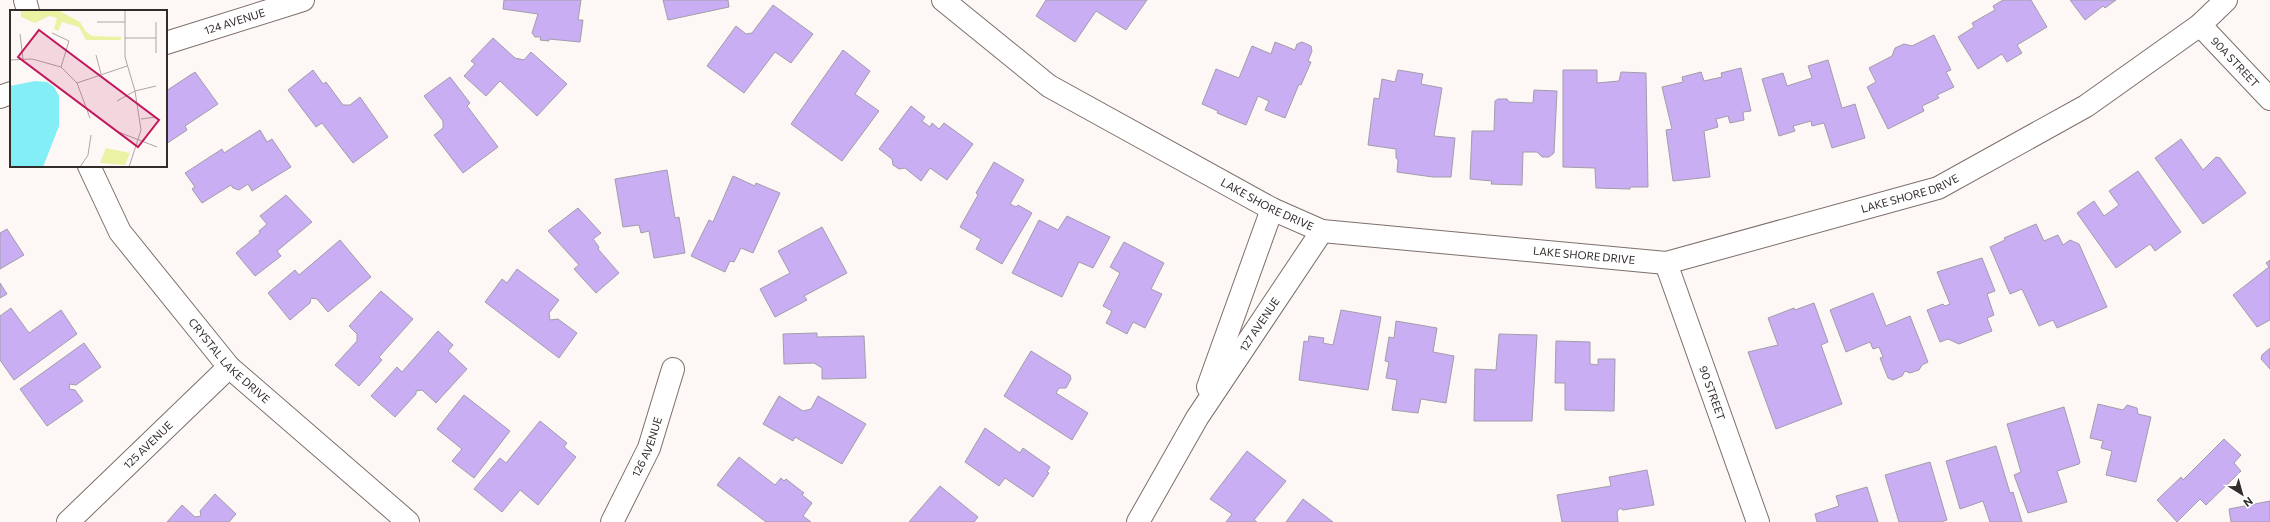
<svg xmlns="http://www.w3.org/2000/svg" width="2270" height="522" font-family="Commissioner,sans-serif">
  <rect width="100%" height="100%" fill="#fdf7f5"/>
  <g fill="#c9aef3" stroke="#a29daa">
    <path d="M504 0H581L578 20H583L580 42 549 39V41L540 40 541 37H535L532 33 538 14 503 9Z"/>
    <path d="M663 0H728L729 7 668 20Z"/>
    <path d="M1046 0H1147L1126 30 1096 11 1075 42 1036 16Z"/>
    <path d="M2003 0H2031L2047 27 2017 45 2022 53 2007 62 2002 54 1978 69 1958 37 1974 27 1972 23 1995 10 1993 6Z"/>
    <path d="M2070 0H2116L2105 8 2103 6 2085 20Z"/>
    <path d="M773 5 813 34 791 63 775 52 744 93 707 66 736 26 746 34 752 33Z"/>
    <path d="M1934 35 1951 70 1946 72 1954 87 1937 95 1939 98 1922 106 1924 111 1888 129 1867 87 1876 82 1869 68 1892 56 1895 48 1904 44 1912 46Z"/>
    <path d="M493 38 515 58 524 60 531 52 567 84 537 116 500 81 486 96 464 76 475 64 471 61Z"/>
    <path d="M1275 42 1295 50 1297 44 1302 42 1311 46 1312 51 1308 61 1311 62 1301 85 1299 84 1285 118 1265 110 1269 101 1258 96 1246 125 1217 113 1218 111 1202 104 1216 69 1239 78 1252 46 1271 54Z"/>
    <path d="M843 50 870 71 855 94 879 111 842 161 791 124Z"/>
    <path d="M1828 60 1842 108 1855 104 1865 138 1832 148 1824 123 1812 126 1811 121 1793 126 1795 131 1779 136 1762 79 1783 73 1787 86 1812 78 1808 66Z"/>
    <path d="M1741 68 1751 111 1743 112 1744 120 1730 123 1728 116 1716 119 1718 127 1704 131 1710 177 1673 181 1666 130 1672 129 1662 87 1683 82 1682 77 1701 72 1704 81 1722 77 1721 73Z"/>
    <path d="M313 70 323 84 326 82 343 105H350L360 97 388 137 353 163 322 123 316 127 288 90Z"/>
    <path d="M1398 70 1423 74 1421 84 1442 88 1434 136 1455 138 1451 177H1433L1397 172 1398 160 1396 158V149L1368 145 1374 98 1379 99 1382 79 1395 82Z"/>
    <path d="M1563 70H1597V83L1619 81 1621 72 1646 73 1648 187H1630V189L1596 188 1595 168 1563 167Z"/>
    <path d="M195 72 218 104 185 126 187 130 166 144V91Z"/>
    <path d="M450 77 470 103 467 106 498 147 463 173 434 135 443 128V121L424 96Z"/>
    <path d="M1534 90 1557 91 1554 153 1549 157H1542L1537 152H1523L1522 185 1491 184 1492 181 1470 179 1472 131H1494L1495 101 1498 99H1507L1509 102 1533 103Z"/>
    <path d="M911 106 925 117 922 121 930 127 932 123 939 129 944 123 973 144 947 180 930 168 921 181 905 168 899 169 893 165 892 159 879 149Z"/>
    <path d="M260 130 267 142 272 139 291 167 252 191 248 184 239 190 233 188 231 185 202 203 192 189 195 187 185 173 222 149 224 153Z"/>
    <path d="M2181 139 2203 170 2216 157 2220 158 2246 193 2203 224 2155 158Z"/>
    <path d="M994 162 1024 180 1010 204 1016 207 1018 205 1032 213 1002 264 976 249 981 239 960 227 978 195 976 193Z"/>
    <path d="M667 170 675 218 679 217 685 253 654 258 649 231 641 233 639 225 623 227 615 179Z"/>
    <path d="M2138 171 2181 232 2155 251 2150 244 2116 268 2077 213 2094 201 2104 216 2119 205 2109 191Z"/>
    <path d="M733 176 755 186 756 183 780 193 753 253 741 248 734 262 730 261 725 272 691 256 709 220 713 222Z"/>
    <path d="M286 195 312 222 277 251 281 256 255 276 236 253 260 233 259 231 267 224 260 216Z"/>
    <path d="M578 208 601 233 593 239 599 247 598 249 619 273 596 293 574 269 579 265 548 231Z"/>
    <path d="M1067 216 1110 237 1093 268 1079 262 1062 297 1012 273 1039 220 1058 230Z"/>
    <path d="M2036 224 2044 241 2058 235 2063 245 2070 240 2079 244 2107 307 2057 328 2053 320 2039 326 2022 289 2010 294 1990 247 2005 240 2004 238Z"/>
    <path d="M822 227 847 273 804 296 807 300 775 317 760 289 790 273 778 251Z"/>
    <path d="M7 229 24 255 0 269V233Z"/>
    <path d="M340 240 371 277 328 312 317 299 311 298 310 303 290 320 268 293 295 270 299 275Z"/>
    <path d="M1124 242 1164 263 1151 289 1162 294 1145 328 1133 322 1127 334 1106 323 1112 311 1103 306 1120 273 1110 267Z"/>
    <path d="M1982 258 1995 291 1987 294 1994 315 1987 318 1992 331 1959 344 1948 339 1940 342 1927 310 1943 304 1945 306 1950 304 1937 272Z"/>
    <path d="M2270 260V320L2257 327 2233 295 2269 267 2266 263Z"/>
    <path d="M517 269 559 300 549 313 550 320 558 319 577 333 559 358 485 302 502 279 507 283Z"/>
    <path d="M0 283 7 294 0 298Z"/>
    <path d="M381 291 413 319 379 357 382 360 359 386 335 365 357 341V334L349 326Z"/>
    <path d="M1873 293 1886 326 1910 316 1928 362 1922 365 1919 370 1910 373 1905 371 1902 376 1893 380 1888 378 1880 358 1883 357 1879 347 1873 349 1870 342 1846 352 1830 310Z"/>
    <path d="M1814 303 1828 342 1821 345 1842 404 1776 429 1748 352 1778 345 1768 318 1794 308 1795 310Z"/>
    <path d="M11 308 29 333 61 310 77 334 14 380 0 360V316Z"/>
    <path d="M1341 310 1381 317 1368 390 1299 380 1304 341 1308 342 1309 336 1324 338 1323 343 1333 345Z"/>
    <path d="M1396 321 1437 328 1433 352 1454 356 1446 403 1421 399 1418 413 1392 410 1397 380 1386 378 1389 362 1385 361 1389 337 1394 338Z"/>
    <path d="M438 331 453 345 448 351 467 369 436 403 422 390 416 391V394L395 417 371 396 397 367 402 372Z"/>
    <path d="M817 333V337L864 336 866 378 822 379V368L814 363 784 364 783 334Z"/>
    <path d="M1499 334 1537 335 1532 421H1474L1475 369 1496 370Z"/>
    <path d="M1556 341 1590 342V364L1598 365V359H1615L1614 411 1565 410V383H1555Z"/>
    <path d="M84 343 101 367 76 385 70 384 69 389 75 390 83 401 47 426 20 389Z"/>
    <path d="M2270 348V369L2261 359 2262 355Z"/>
    <path d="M1031 351 1070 375 1071 379 1066 388H1059L1056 393 1088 413 1072 440 1004 396Z"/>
    <path d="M464 395 510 431 474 478 452 461 462 449 437 429Z"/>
    <path d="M779 396 803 411 811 409 818 396 866 424 842 464 795 437 793 441 763 424Z"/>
    <path d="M2098 404 2123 410 2127 405 2137 408 2138 414 2151 417 2136 482 2106 475 2112 451 2101 448 2103 441 2090 438Z"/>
    <path d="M2064 407 2080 462 2079 464 2057 471 2067 502 2028 513 2014 475 2021 472 2007 424Z"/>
    <path d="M540 421 567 443 564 447 576 457 538 505 520 490 502 512 474 489 500 458 506 463Z"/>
    <path d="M985 428 1020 453 1023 448 1050 467 1047 472 1049 473 1033 497 1005 478 999 486 965 462Z"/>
    <path d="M2224 439 2241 455 2234 463 2241 471 2206 505 2200 499 2177 522 2157 500 2181 477 2183 480Z"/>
    <path d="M1996 446 2010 493 2013 492 2022 522H1990L1983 501 1960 509 1946 461Z"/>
    <path d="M1247 451 1286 481 1254 520 1257 522H1226L1232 514 1210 499Z"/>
    <path d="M739 457 775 485 781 478 784 481 786 479 804 493 802 495 812 503 803 516 811 522H766L717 485Z"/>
    <path d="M1930 462 1947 520 1941 522H1899L1885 475Z"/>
    <path d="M1647 470 1654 505 1623 510 1620 508 1617 512 1618 522H1562L1557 495 1611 486 1609 477Z"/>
    <path d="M940 486 978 517 974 522H909Z"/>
    <path d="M1867 487 1878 522H1817L1815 514 1839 506 1836 496Z"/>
    <path d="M215 494 236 514 229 522H167L182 505 195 517 201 516 200 511Z"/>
    <path d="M1303 499 1333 522H1286Z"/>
    <path d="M2270 501V522H2231L2229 509Z"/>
  </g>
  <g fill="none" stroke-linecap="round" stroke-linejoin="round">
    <g stroke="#7d6f6a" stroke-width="24">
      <g id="minor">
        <path id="s1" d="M943 0 1049 86 1272 209 1322 231 1666 263 1938 188 2086 106 2200 25 2226 0"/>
        <path id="s2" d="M2200 25 2270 99"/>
        <path id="s3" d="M166 43 303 0"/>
        <path d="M0 97 11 93"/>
        <path id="s4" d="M1666 263 1758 522"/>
        <path d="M1208 387 1272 209"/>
        <path id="s5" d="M68 522 229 367"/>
        <path id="s6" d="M612 522 649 448 673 369"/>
        <path id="s7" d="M1138 522 1197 418 1322 231"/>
      </g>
    </g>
    <g stroke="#7d6f6a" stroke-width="24">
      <g id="tertiary">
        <path d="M25 0 28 11"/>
        <path id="s8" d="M89 166 120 232 229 367 408 522"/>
      </g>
    </g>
    <use href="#minor" stroke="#fff" stroke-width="22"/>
    <use href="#tertiary" stroke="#fff" stroke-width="22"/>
  </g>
  <g text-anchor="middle" stroke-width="3.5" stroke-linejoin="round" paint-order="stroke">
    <g font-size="11" fill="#322c2a" stroke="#fff">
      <text dy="4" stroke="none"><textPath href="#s3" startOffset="72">124 AVENUE</textPath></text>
      <text dy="4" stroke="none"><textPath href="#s2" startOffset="51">90A STREET</textPath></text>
      <text dy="4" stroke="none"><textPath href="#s1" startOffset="1045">LAKE SHORE DRIVE</textPath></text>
      <text dy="4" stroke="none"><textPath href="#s1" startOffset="385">LAKE SHORE DRIVE</textPath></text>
      <text dy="4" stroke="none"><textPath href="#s1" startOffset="709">LAKE SHORE DRIVE</textPath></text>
      <text dy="4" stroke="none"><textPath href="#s7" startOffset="232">127 AVENUE</textPath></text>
      <text dy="4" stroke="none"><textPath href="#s8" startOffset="242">CRYSTAL LAKE DRIVE</textPath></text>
      <text dy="4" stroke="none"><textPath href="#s4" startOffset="138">90 STREET</textPath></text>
      <text dy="4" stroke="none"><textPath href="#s5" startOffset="111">125 AVENUE</textPath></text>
      <text dy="4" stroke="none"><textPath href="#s6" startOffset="83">126 AVENUE</textPath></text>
    </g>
  </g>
  <g transform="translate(10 10)">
    <rect width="157" height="157" fill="#fdf7f5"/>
    <path d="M11 0H48L70 12 76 22 82 26 111 27V30H76L69 17 52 12 48 21 44 19 47 8 39 6 25 13 11 7ZM96 138 120 143 115 155 90 153Z" fill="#ecf2a4"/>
    <path d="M25 71 37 72 44 77 49 86V116L33 157H0V76Z" fill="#83eef5"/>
    <path fill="none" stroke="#aca6a4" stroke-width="1" d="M115 0V47L125 81 131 120 119 157M87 12H115M42 23 59 31 51 57M10 24 13 49M115 28H146M146 43V12M86 45 91 64M0 50 22 49 51 57 67 73 80 108M67 73 117 56M107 91 125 81 146 76M131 109 146 107M106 121 147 137M70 157 78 145 81 125"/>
    <path fill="#c2185b" fill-opacity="0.15" stroke="#c2185b" stroke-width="2" d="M29 20 149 110 128 137 8 47Z"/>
    <rect width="157" height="157" fill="none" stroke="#322c2a" stroke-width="2"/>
  </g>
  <g transform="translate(2242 494) rotate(143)" stroke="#ffffff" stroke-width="3" paint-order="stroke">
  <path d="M0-3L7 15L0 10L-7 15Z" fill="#322c2a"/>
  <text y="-6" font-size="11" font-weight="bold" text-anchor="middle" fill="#322c2a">N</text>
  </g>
</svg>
